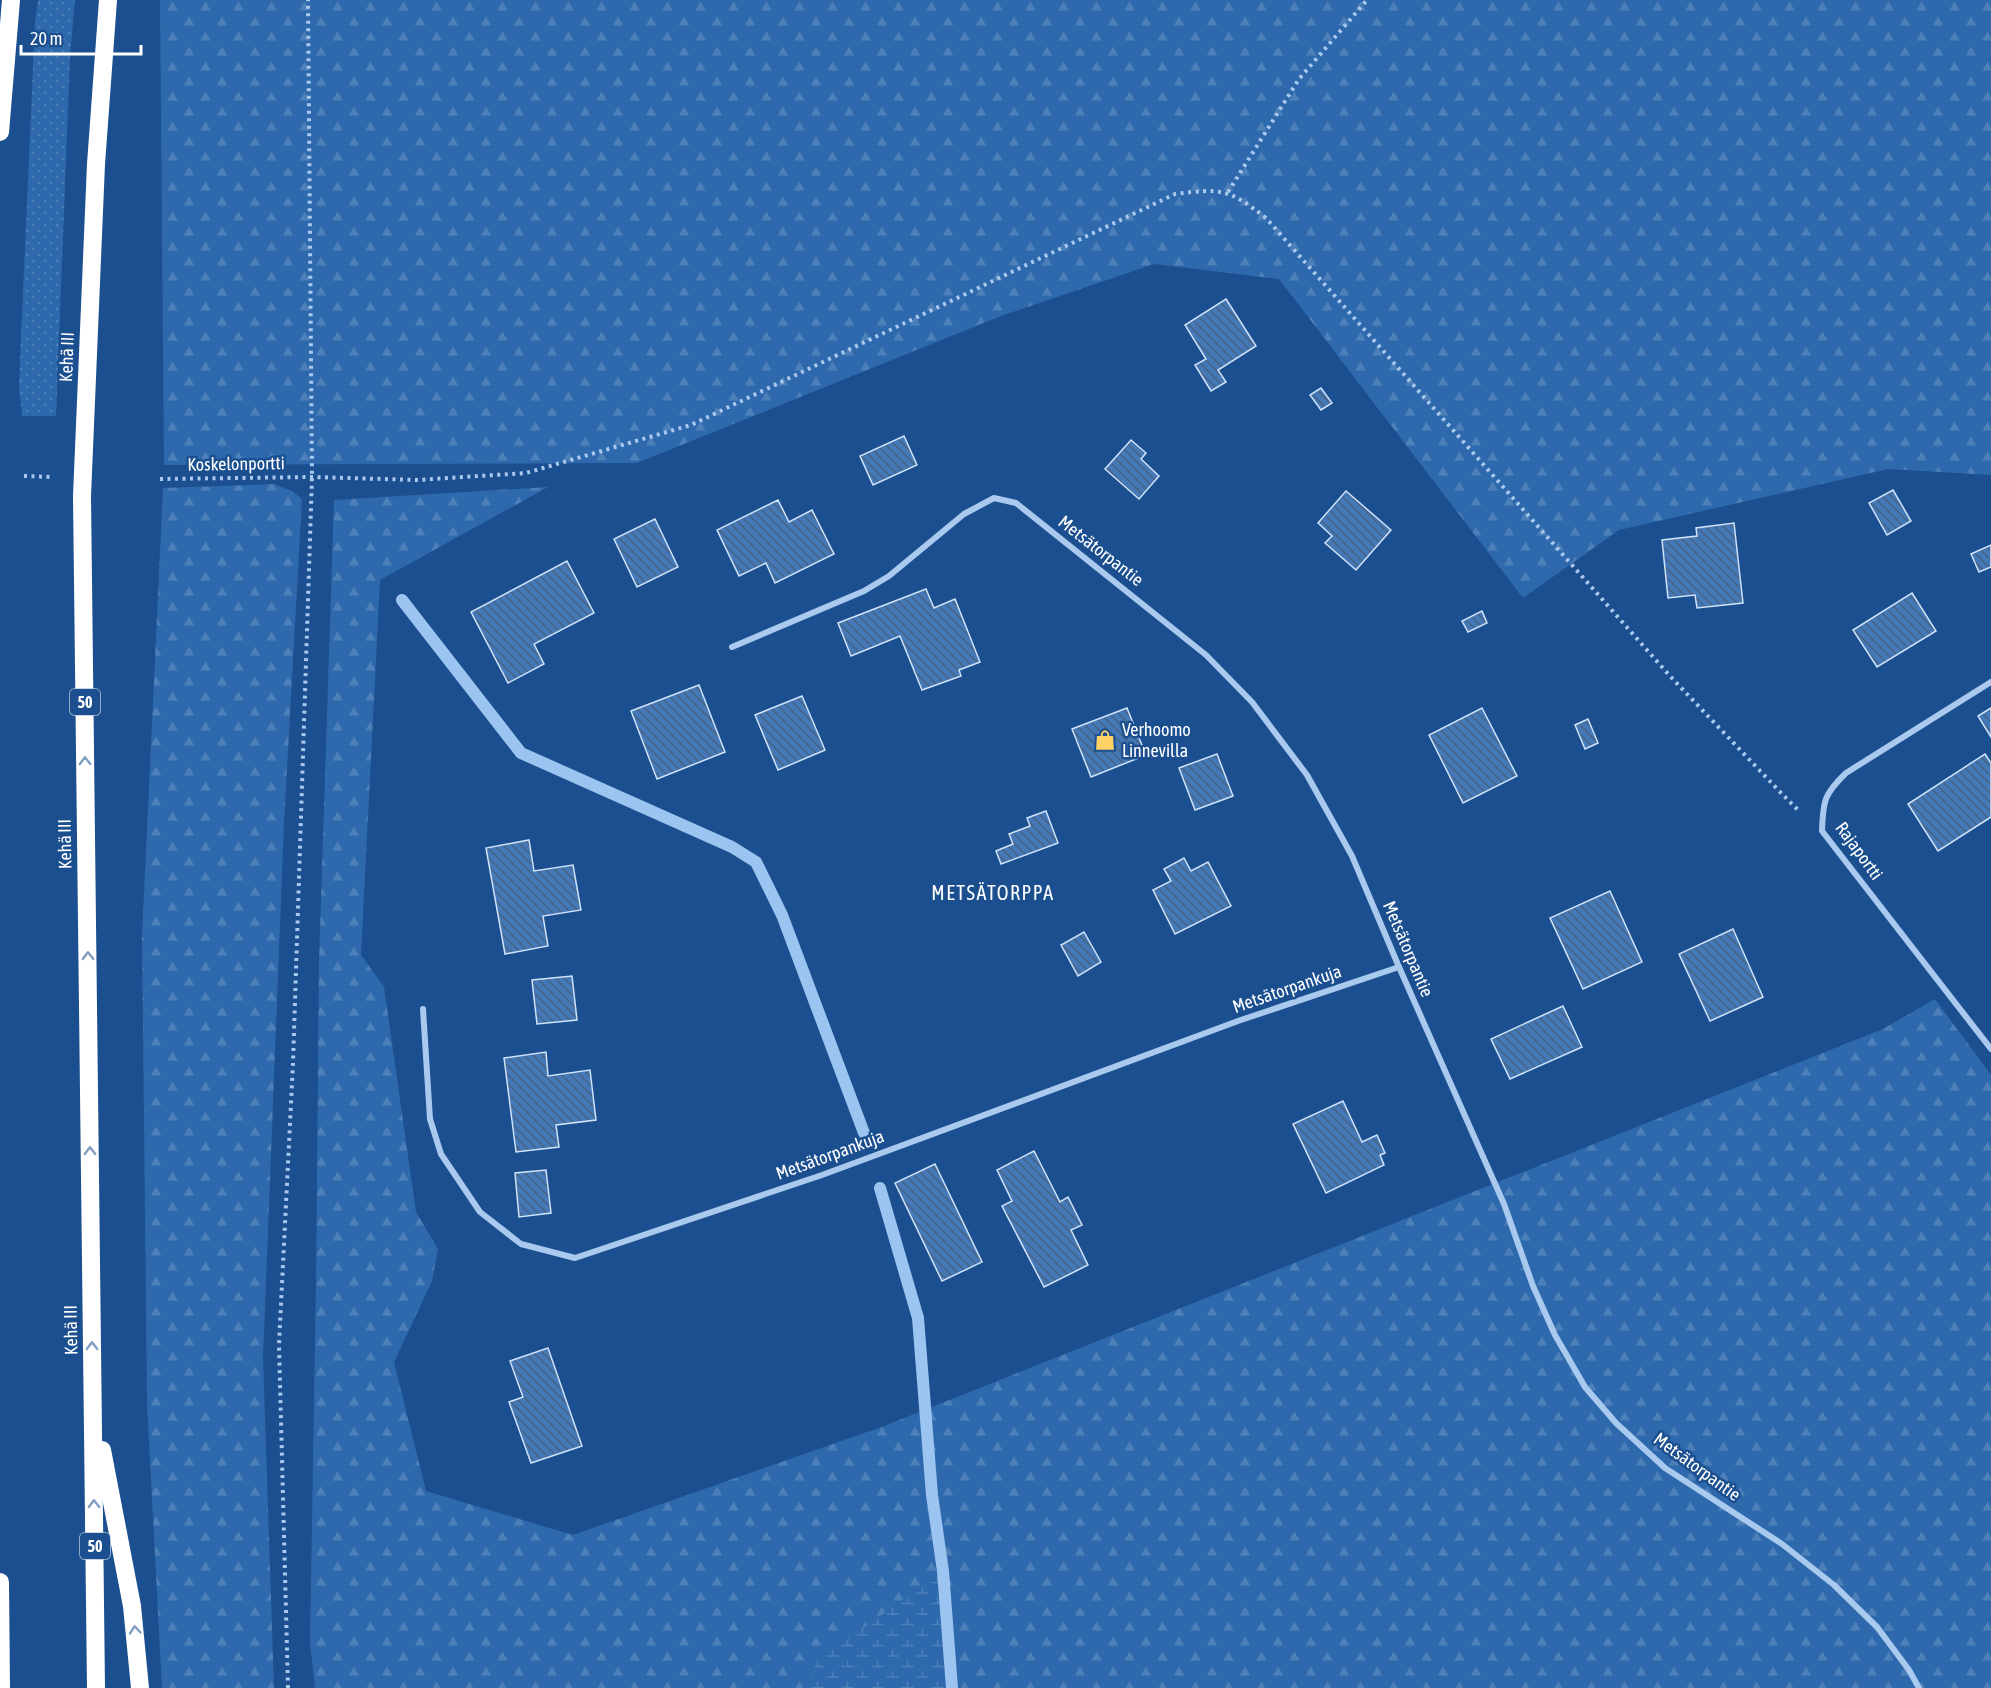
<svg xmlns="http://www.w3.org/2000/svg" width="1991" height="1688" font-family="'Asap Condensed',sans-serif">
  <defs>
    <pattern id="grass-dots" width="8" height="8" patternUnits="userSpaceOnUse" patternTransform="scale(1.5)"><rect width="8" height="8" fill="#2e69ad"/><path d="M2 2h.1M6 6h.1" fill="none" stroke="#4d80b9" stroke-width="1.8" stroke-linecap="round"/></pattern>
    <pattern id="forest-firs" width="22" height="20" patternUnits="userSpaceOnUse" patternTransform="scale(1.5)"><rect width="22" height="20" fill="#2e69ad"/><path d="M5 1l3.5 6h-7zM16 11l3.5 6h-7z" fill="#4d80b9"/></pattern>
    <pattern id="wetland-marsh" width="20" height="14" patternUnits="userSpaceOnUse" patternTransform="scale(1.5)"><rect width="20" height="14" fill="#2e69ad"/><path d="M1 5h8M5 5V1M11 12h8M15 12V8" fill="none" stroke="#4d80b9"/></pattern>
    <pattern id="building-back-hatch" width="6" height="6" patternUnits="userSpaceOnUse" patternTransform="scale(1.5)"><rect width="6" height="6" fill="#4478b7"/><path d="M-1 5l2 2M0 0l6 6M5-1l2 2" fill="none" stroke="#486282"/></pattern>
  </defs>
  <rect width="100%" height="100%" fill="#1b4f8f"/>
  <path fill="url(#grass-dots)" d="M38 0H75L70 57 56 416H22L19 384 35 22Z"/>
  <g fill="url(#forest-firs)">
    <path d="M160 0H1991V475L1888 469 1619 530 1523 598 1279 279 1154 264 1001 316 637 463 164 465Z"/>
    <path d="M274 484 292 491 302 499 284 823 263 1358 274 1688H162L147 1404 142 936 163 488Z"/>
    <path d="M548 487 380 580 361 955 384 987 416 1212 438 1249 432 1281 394 1362 426 1491 573 1535 884 1426 1883 1029 1935 999 1991 1075V1688H315L310 1643 316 1281 319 961 334 500Z"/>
  </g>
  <path fill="url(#wetland-marsh)" d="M943 1571 952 1688H808L816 1662Z"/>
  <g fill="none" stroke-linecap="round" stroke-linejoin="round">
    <g stroke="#9cc4f0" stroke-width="12">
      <path d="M402 600 521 753 732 847 756 862 782 915 864 1133"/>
      <path d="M880 1188 918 1318 932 1495 943 1571 952 1688"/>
    </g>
  </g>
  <g fill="url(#building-back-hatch)" stroke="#cfe3fa" stroke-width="1.5">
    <path d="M1226 299 1256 346 1218 370 1226 382 1211 391 1195 365 1206 359 1185 325Z"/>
    <path d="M1321 388 1332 403 1321 410 1310 395Z"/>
    <path d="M904 436 917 465 873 485 860 456Z"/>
    <path d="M1131 440 1146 453 1141 459 1159 476 1139 499 1105 469Z"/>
    <path d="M1893 490 1911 521 1887 535 1869 503Z"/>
    <path d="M1346 491 1391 530 1356 570 1325 543 1332 536 1318 523Z"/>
    <path d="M778 500 789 522 812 510 834 554 775 583 766 563 739 576 717 530Z"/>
    <path d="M655 519 678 567 637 587 614 539Z"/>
    <path d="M1734 523 1743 603 1697 608 1695 595 1668 598 1662 540 1697 536 1696 528Z"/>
    <path d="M1991 545V567L1979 572 1971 554Z"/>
    <path d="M567 561 594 613 534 644 544 664 508 683 471 612Z"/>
    <path d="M926 589 934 608 955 599 980 662 959 670 961 676 922 690 900 636 851 656 838 623Z"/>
    <path d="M1912 593 1936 631 1877 667 1853 630Z"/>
    <path d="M1482 611 1487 623 1468 632 1462 621Z"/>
    <path d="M699 685 725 752 657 779 631 711Z"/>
    <path d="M802 696 825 750 778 770 755 715Z"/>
    <path d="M1127 708 1146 755 1091 777 1072 729Z"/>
    <path d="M1482 708 1517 776 1463 803 1429 735Z"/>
    <path d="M1991 708V737L1978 716Z"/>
    <path d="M1588 719 1598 743 1585 749 1575 725Z"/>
    <path d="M1217 754 1233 796 1195 810 1179 768Z"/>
    <path d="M1985 754 1991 763V817L1938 851 1908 804Z"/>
    <path d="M1046 811 1058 843 1001 864 996 851 1013 844 1009 834 1030 826 1027 818Z"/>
    <path d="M529 840 534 871 573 865 581 910 543 916 548 946 505 954 486 848Z"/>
    <path d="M1184 858 1191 871 1208 862 1231 906 1175 934 1153 890 1171 881 1164 869Z"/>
    <path d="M1610 891 1642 962 1583 989 1550 918Z"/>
    <path d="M1733 929 1763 997 1710 1021 1679 954Z"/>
    <path d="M1084 932 1101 962 1078 976 1061 945Z"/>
    <path d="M572 976 577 1020 537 1024 532 980Z"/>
    <path d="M1563 1006 1582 1047 1510 1079 1491 1039Z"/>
    <path d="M546 1052 548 1076 590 1070 596 1120 556 1125 559 1147 516 1152 504 1058Z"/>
    <path d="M1343 1101 1362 1142 1377 1135 1385 1153 1380 1155 1384 1165 1326 1193 1293 1124Z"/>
    <path d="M1034 1151 1060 1202 1068 1197 1082 1225 1071 1230 1088 1265 1044 1287 1002 1206 1012 1201 997 1170Z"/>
    <path d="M935 1164 982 1262 942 1281 895 1183Z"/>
    <path d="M546 1170 551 1213 519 1217 515 1173Z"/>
    <path d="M548 1348 582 1446 531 1463 509 1402 523 1397 510 1361Z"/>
  </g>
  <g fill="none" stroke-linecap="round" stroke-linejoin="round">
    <g stroke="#a9c9ee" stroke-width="4" stroke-dasharray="3 4.5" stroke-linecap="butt">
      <path d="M1228 192 1299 79 1367 0"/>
      <path d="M24 476 52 477"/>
      <path d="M160 479 312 477 418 480 526 473 691 425 1175 194C1222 188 1229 189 1266 218L1669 675 1783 795 1799 811"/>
      <path d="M288 1688 279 1345 293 1063 312 477 308 0"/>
    </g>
    <g stroke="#a9c9ee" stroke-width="6">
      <path d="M732 647 864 591 889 576 964 514 994 498 1016 503 1206 655 1252 702 1307 775 1352 856 1399 967 1504 1204 1533 1286 1555 1335 1585 1387 1616 1423 1665 1468 1782 1544 1834 1585 1877 1627 1909 1670 1919 1688"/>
      <path d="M1991 682 1846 773C1824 794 1823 801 1822 831L1991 1049"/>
      <path d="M423 1009 430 1119 441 1154 480 1212 521 1244 575 1258 822 1175 1238 1021 1399 967"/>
    </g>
    <g stroke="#fff" stroke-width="18">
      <path d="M0 132 11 0"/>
      <path d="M102 1450 132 1606 140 1688"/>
      <path d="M0 1582 1 1688"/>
      <path d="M96 1688 82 496 96 164 108 0"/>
    </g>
  </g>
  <defs><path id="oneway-chevron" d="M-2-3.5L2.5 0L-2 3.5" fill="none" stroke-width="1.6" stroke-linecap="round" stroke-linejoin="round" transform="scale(1.5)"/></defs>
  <g stroke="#829ec1">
    <use href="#oneway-chevron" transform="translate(85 761) rotate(-91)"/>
    <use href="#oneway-chevron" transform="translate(88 956) rotate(-91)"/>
    <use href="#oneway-chevron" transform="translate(90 1151) rotate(-91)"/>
    <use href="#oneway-chevron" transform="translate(92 1346) rotate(-91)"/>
    <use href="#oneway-chevron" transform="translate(94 1504) rotate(-91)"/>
    <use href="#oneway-chevron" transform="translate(135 1630) rotate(-95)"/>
  </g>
  <defs>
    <g id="shop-bare" transform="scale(1.62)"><path d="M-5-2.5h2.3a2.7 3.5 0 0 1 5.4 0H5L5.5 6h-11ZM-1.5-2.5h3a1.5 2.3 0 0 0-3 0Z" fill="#ffd166" stroke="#1b4f8f" stroke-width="2.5" paint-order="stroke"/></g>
  </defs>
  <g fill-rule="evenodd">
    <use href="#shop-bare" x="1105" y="740"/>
  </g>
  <g text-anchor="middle" stroke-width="5" stroke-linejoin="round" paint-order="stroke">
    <g fill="#1b4f8f" stroke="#bbcadd" stroke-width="1.5">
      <rect x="70" y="689" width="30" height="26" rx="4.5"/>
      <rect x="80" y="1533" width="30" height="26" rx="4.5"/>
    </g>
    <g font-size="16" font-weight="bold" fill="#fff">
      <text x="85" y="708">50</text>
      <text x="95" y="1552">50</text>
    </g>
    <g font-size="18" fill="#fff" stroke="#1b4f8f">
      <text transform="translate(67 357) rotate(-88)" y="6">Kehä III</text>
      <text transform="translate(236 464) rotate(-1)" y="6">Koskelonportti</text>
      <text transform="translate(1101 551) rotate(38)" y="6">Metsätorpantie</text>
      <text transform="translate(65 844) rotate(-91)" y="6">Kehä III</text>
      <text transform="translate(1859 851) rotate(54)" y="6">Rajaportti</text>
      <text transform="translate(1408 949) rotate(67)" y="6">Metsätorpantie</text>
      <text transform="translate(1287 989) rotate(-19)" y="6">Metsätorpankuja</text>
      <text transform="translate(830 1155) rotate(-20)" y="6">Metsätorpankuja</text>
      <text transform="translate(71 1330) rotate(-91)" y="6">Kehä III</text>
      <text transform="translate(1697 1467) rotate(36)" y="6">Metsätorpantie</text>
    </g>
    <g font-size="18" fill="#fff" stroke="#1b4f8f" text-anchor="start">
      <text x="1122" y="736">Verhoomo<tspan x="1122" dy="21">Linnevilla</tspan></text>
    </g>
    <g font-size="20" letter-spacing="1.5" fill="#fff" stroke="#1b4f8f">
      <text x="993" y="900">METSÄTORPPA</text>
    </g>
  </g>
  <path d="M21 45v9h120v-9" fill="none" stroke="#ffffff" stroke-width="3"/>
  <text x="30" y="45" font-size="18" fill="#ffffff" stroke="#1b4f8f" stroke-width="4.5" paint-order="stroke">20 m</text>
</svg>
